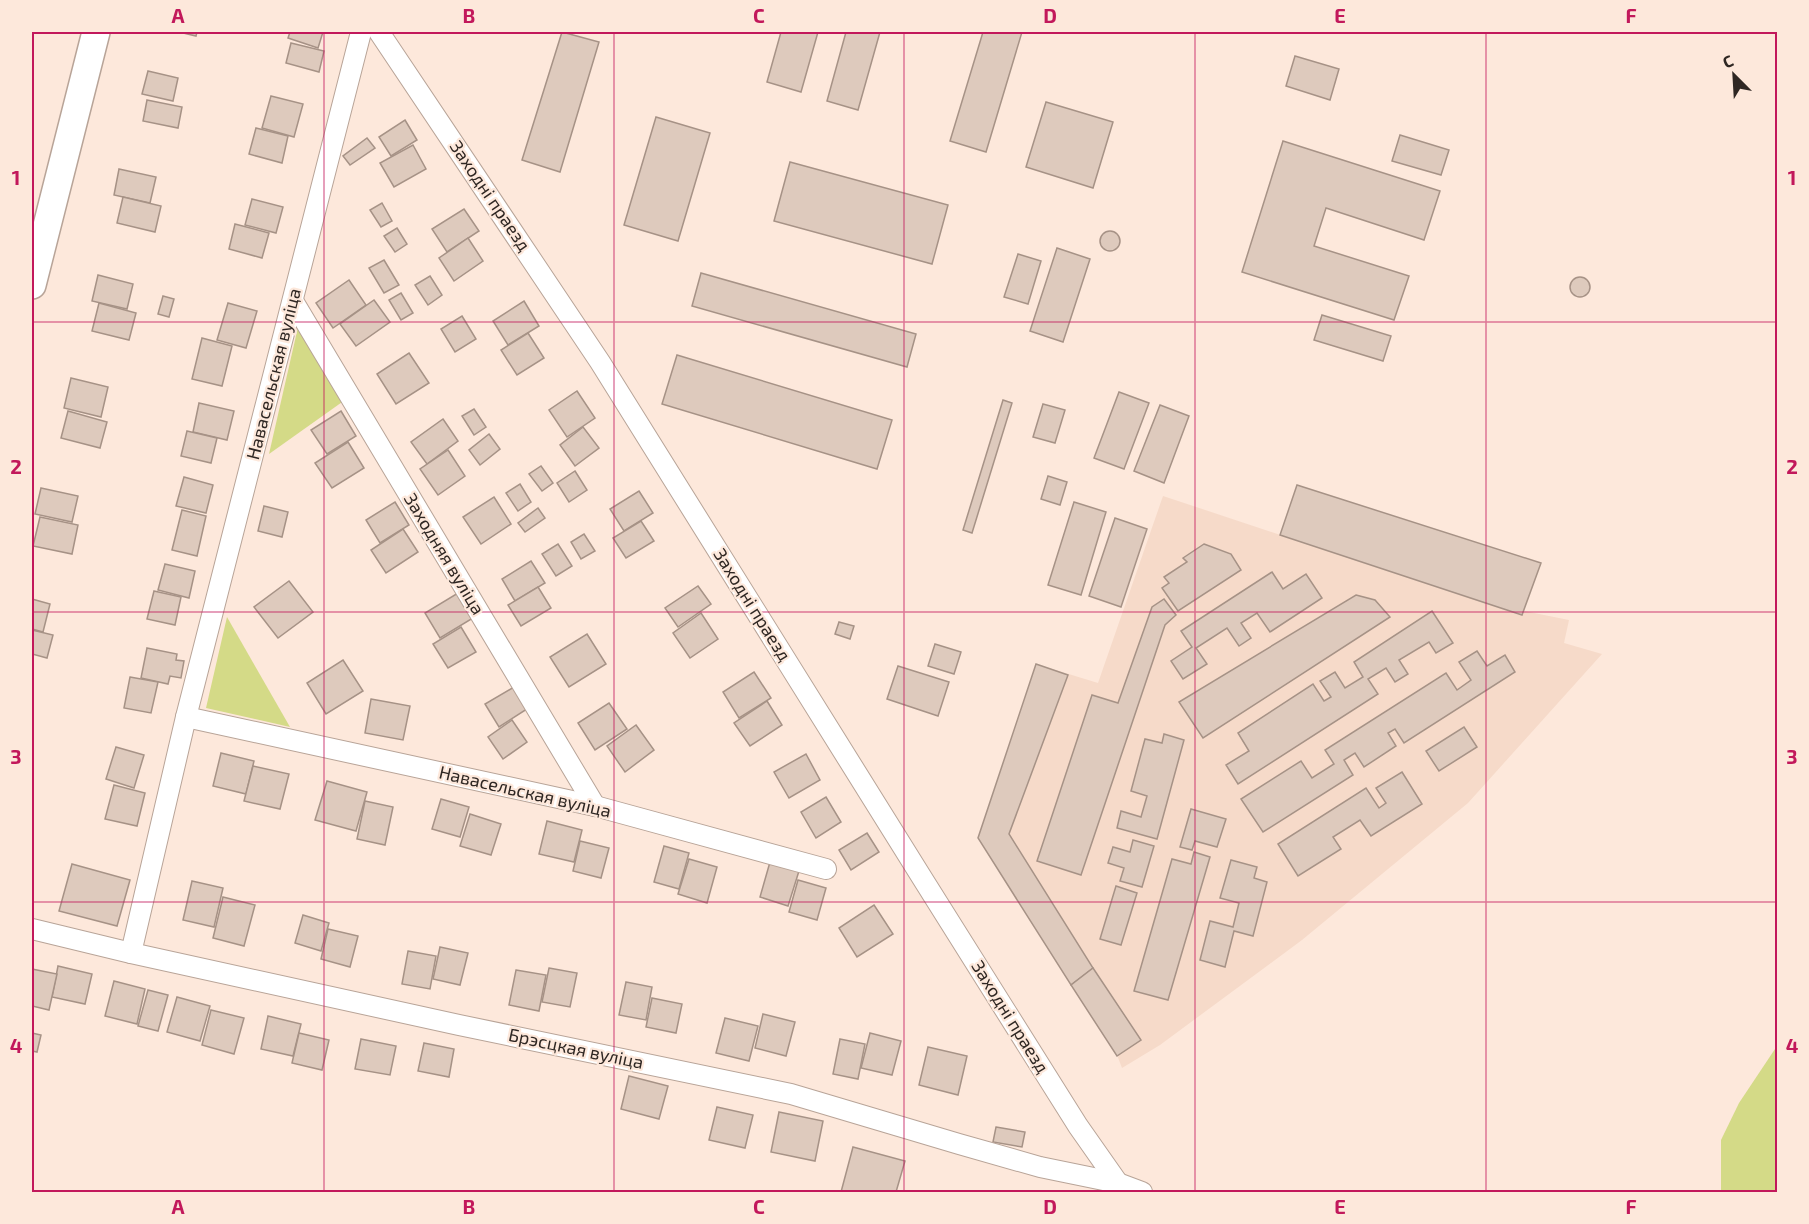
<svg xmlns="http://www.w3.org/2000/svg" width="1809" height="1224" font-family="'Exo 2',sans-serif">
  <rect width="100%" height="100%" fill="#fde8db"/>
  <path fill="#f6dac9" d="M1163 496 1522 615 1524 611 1569 620 1564 643 1602 654 1468 803 1302 940 1160 1045 1122 1068 1117 1055 978 838 1036 664 1098 683Z"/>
  <g fill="#d4da87">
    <path d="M298 327 345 400 269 454Z"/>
    <path d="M227 617 290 727 206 708Z"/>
    <path d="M1777 1046V1192H1721V1140L1739 1103Z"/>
  </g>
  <g fill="#decabd" stroke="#a69286" stroke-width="1.5">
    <path d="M179 32H197L196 36Z"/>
    <path d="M290 32H323L318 48 288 38Z"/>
    <path d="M562 32 599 42 560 172 522 160Z"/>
    <path d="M781 32H818L801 92 767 82Z"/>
    <path d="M846 32H880L858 110 827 101Z"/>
    <path d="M983 32H1022L986 152 950 141Z"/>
    <path d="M291 43 324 51 319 72 286 63Z"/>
    <path d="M1295 56 1339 69 1330 100 1286 86Z"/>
    <path d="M148 71 178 78 173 101 142 94Z"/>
    <path d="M271 96 303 104 294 137 262 128Z"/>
    <path d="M147 100 182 107 178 128 143 121Z"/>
    <path d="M1046 102 1113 122 1093 188 1026 167Z"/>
    <path d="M656 117 710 133 678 241 624 225Z"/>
    <path d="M405 120 417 140 391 156 379 137Z"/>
    <path d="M256 128 288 136 282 163 249 154Z"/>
    <path d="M1400 135 1449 150 1441 175 1392 161Z"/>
    <path d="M367 138 375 148 350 165 343 156Z"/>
    <path d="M1283 141 1440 191 1424 240 1326 208 1314 246 1409 276 1394 320 1242 272Z"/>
    <path d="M413 145 426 169 394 187 380 163Z"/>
    <path d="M790 162 948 205 932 264 774 221Z"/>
    <path d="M119 169 156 177 150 203 114 195Z"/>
    <path d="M123 197 161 206 155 232 117 223Z"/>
    <path d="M252 199 283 207 276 233 245 225Z"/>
    <path d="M382 203 392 221 381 227 370 210Z"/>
    <path d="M464 209 479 231 447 252 432 229Z"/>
    <path d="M235 224 269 233 262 258 229 249Z"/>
    <path d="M397 228 407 244 395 252 384 236Z"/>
    <circle cx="1110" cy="241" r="10"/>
    <path d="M468 238 483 261 454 281 439 258Z"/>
    <path d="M1057 248 1090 259 1063 342 1030 331Z"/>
    <path d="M1018 254 1041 261 1028 304 1004 297Z"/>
    <path d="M384 260 399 285 384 293 369 268Z"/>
    <path d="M701 273 916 334 907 367 692 306Z"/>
    <path d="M98 275 133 284 127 309 92 301Z"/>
    <path d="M430 276 442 295 428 305 415 285Z"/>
    <circle cx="1580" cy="287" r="10"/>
    <path d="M349 280 366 305 333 328 316 303Z"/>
    <path d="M401 293 413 313 401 320 389 300Z"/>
    <path d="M163 296 174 299 169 317 158 314Z"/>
    <path d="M374 300 390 322 356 346 340 324Z"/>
    <path d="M524 301 539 326 508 345 493 321Z"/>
    <path d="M99 303 136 313 129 340 92 331Z"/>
    <path d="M228 303 257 311 246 348 217 340Z"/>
    <path d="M1322 315 1391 336 1383 361 1314 340Z"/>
    <path d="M462 316 476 339 455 352 441 329Z"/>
    <path d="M528 333 544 358 517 375 501 350Z"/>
    <path d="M202 338 232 346 222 386 192 379Z"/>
    <path d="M409 353 429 383 396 404 377 374Z"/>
    <path d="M677 355 892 420 877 469 662 404Z"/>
    <path d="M71 378 108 387 101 417 64 408Z"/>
    <path d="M577 391 595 418 567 437 549 410Z"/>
    <path d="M1119 392 1149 403 1124 469 1094 458Z"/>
    <path d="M1003 400 1012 403 972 533 963 530Z"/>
    <path d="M199 403 234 411 227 440 193 432Z"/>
    <path d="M1043 404 1065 410 1055 443 1033 437Z"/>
    <path d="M1160 405 1189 416 1164 483 1134 471Z"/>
    <path d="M474 409 486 427 474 435 462 416Z"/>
    <path d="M68 411 107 422 100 448 61 438Z"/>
    <path d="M341 411 356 436 327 454 311 430Z"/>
    <path d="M443 419 458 441 427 464 411 442Z"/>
    <path d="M583 427 599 448 575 466 560 445Z"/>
    <path d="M187 431 217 438 211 463 181 456Z"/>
    <path d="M489 434 500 449 480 465 469 450Z"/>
    <path d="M348 442 364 468 332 488 315 463Z"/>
    <path d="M448 450 465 476 438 495 420 469Z"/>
    <path d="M541 466 553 483 542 491 529 474Z"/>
    <path d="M575 471 587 490 569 502 557 483Z"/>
    <path d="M1048 476 1067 482 1060 505 1041 499Z"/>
    <path d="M184 477 213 485 206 513 176 506Z"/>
    <path d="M520 484 531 502 518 511 506 493Z"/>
    <path d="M1297 485 1541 563 1522 615 1280 535Z"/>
    <path d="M41 488 78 496 72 522 35 514Z"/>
    <path d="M639 491 653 513 624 531 610 509Z"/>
    <path d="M494 497 511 524 481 544 463 517Z"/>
    <path d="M395 502 409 525 380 543 366 520Z"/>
    <path d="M1074 502 1106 512 1081 595 1048 585Z"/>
    <path d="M264 506 288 512 282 537 258 531Z"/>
    <path d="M538 508 545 518 525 532 518 523Z"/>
    <path d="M182 510 206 516 197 556 172 550Z"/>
    <path d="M40 517 78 525 72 554 33 546Z"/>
    <path d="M1115 518 1147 529 1121 607 1089 596Z"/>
    <path d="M641 521 654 541 626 558 613 538Z"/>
    <path d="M403 529 418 552 386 573 371 550Z"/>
    <path d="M584 534 595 551 581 559 571 542Z"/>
    <path d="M558 544 572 566 556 576 542 554Z"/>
    <path d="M1204 544 1231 554 1241 570 1178 611 1162 588 1169 583 1164 577 1187 562 1183 558Z"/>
    <path d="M531 561 545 583 515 601 502 579Z"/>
    <path d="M165 564 195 571 189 598 158 590Z"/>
    <path d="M1272 572 1283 589 1306 574 1322 598 1270 632 1257 613 1241 623 1251 638 1239 646 1227 628 1196 648 1207 664 1183 679 1171 661 1192 647 1181 631Z"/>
    <path d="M289 581 313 612 278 638 254 607Z"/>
    <path d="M698 586 711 604 678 627 665 608Z"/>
    <path d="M538 587 551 608 521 626 508 605Z"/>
    <path d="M154 591 181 597 175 625 147 619Z"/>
    <path d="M458 593 473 618 440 638 425 613Z"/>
    <path d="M1356 595 1375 600 1390 617 1203 738 1179 702Z"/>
    <path d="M32 599 50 604 43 632 32 629Z"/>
    <path d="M1164 599 1176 615 1165 625 1081 875 1037 861 1092 695 1118 703 1152 607Z"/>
    <path d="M1432 611 1453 643 1436 653 1429 642 1399 660 1408 674 1395 682 1386 668 1368 679 1378 694 1238 784 1226 765 1249 751 1238 733 1313 684 1324 701 1331 697 1320 681 1335 672 1345 688 1363 677 1354 662Z"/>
    <path d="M701 613 718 639 690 658 673 633Z"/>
    <path d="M839 622 854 626 850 639 835 634Z"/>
    <path d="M461 627 476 652 448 668 433 644Z"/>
    <path d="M32 630 53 635 47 658 32 654Z"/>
    <path d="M587 634 606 664 569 687 550 657Z"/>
    <path d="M935 644 961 652 954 674 928 666Z"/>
    <path d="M147 648 177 654 176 660 184 661 181 678 170 676 168 684 141 678Z"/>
    <path d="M1477 651 1487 666 1505 655 1515 672 1404 743 1395 729 1388 733 1396 746 1364 767 1355 753 1344 760 1353 775 1263 832 1241 799 1301 761 1312 778 1334 764 1325 750 1446 673 1457 690 1471 680 1459 662Z"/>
    <path d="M343 660 363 691 326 714 307 683Z"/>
    <path d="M1036 664 1068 675 1009 834 1093 968 1071 985 978 838Z"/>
    <path d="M898 666 949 682 938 716 887 699Z"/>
    <path d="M754 672 771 698 739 718 723 692Z"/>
    <path d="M130 677 158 682 151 713 124 708Z"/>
    <path d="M514 687 527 709 499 727 485 704Z"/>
    <path d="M371 699 410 706 403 740 365 733Z"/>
    <path d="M767 701 782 725 750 746 734 723Z"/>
    <path d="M609 703 627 729 595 750 578 723Z"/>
    <path d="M512 720 527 742 503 759 488 737Z"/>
    <path d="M636 725 654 750 625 772 607 746Z"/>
    <path d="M1464 727 1477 747 1439 771 1426 751Z"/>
    <path d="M1164 734 1184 740 1157 839 1117 828 1121 811 1141 817 1147 796 1131 791 1145 739 1162 743Z"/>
    <path d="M116 747 144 755 134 788 106 779Z"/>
    <path d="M221 753 254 761 246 794 213 786Z"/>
    <path d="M806 754 820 780 789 798 774 772Z"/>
    <path d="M253 766 289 774 280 809 244 801Z"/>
    <path d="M1402 772 1422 804 1371 836 1360 820 1333 837 1341 849 1298 876 1278 844 1366 788 1379 808 1386 803 1376 788Z"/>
    <path d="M327 781 367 792 356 831 315 820Z"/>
    <path d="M114 785 145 793 137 826 105 819Z"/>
    <path d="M826 797 841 822 816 838 801 812Z"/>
    <path d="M441 799 469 807 460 837 432 829Z"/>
    <path d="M365 801 393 807 385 845 357 839Z"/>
    <path d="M1191 809 1226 819 1217 847 1195 841 1192 850 1180 847Z"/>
    <path d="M470 814 501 824 491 855 460 846Z"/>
    <path d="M547 821 582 830 574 862 539 854Z"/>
    <path d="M867 833 879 852 851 870 839 850Z"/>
    <path d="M1133 840 1154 846 1142 887 1120 881 1124 868 1108 863 1113 847 1130 852Z"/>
    <path d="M580 841 609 848 601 878 573 871Z"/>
    <path d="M664 846 689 853 679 889 654 882Z"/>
    <path d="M1194 852 1210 857 1168 1000 1134 991 1172 859 1191 864Z"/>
    <path d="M689 859 717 867 707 903 678 894Z"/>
    <path d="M1231 860 1257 867 1254 878 1267 882 1253 936 1234 931 1225 967 1200 960 1210 921 1233 927 1239 903 1220 898Z"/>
    <path d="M770 862 799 871 788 906 760 897Z"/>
    <path d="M72 864 130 880 117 926 59 911Z"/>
    <path d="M798 880 826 888 817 920 789 912Z"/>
    <path d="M192 881 223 888 214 927 183 920Z"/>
    <path d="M1116 886 1137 893 1121 945 1100 939Z"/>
    <path d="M223 897 255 905 244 946 213 938Z"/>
    <path d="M874 905 893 934 857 957 839 928Z"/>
    <path d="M303 915 329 923 321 951 295 943Z"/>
    <path d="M328 929 358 936 350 967 321 959Z"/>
    <path d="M440 947 468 953 460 985 433 979Z"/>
    <path d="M408 951 436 956 430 989 402 984Z"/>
    <path d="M58 966 92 974 85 1004 52 997Z"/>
    <path d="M549 968 577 973 570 1007 542 1002Z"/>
    <path d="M1093 968 1141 1040 1117 1056 1071 985Z"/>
    <path d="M32 969 57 974 49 1010 32 1006Z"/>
    <path d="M516 970 546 975 539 1011 509 1005Z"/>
    <path d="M114 981 145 989 137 1024 105 1016Z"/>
    <path d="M626 982 652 987 646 1020 619 1015Z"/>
    <path d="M148 990 168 995 158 1031 138 1026Z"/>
    <path d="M177 997 210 1006 200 1041 167 1032Z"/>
    <path d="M652 998 682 1004 676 1033 646 1027Z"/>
    <path d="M211 1010 244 1018 234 1054 202 1045Z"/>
    <path d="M763 1014 795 1022 786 1056 755 1048Z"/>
    <path d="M268 1016 301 1024 293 1056 261 1049Z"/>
    <path d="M725 1018 758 1026 749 1061 716 1053Z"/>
    <path d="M32 1033 41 1035 37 1052 32 1051Z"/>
    <path d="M299 1033 329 1040 322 1070 292 1063Z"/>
    <path d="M870 1033 901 1041 892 1075 861 1068Z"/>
    <path d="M361 1039 396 1046 390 1075 355 1069Z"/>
    <path d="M840 1039 865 1044 858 1079 833 1074Z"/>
    <path d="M424 1043 454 1049 449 1077 418 1071Z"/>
    <path d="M928 1047 967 1056 958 1095 919 1085Z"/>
    <path d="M629 1076 668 1086 659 1119 621 1109Z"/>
    <path d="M717 1107 753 1115 745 1148 709 1140Z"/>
    <path d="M779 1112 823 1121 815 1161 771 1152Z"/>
    <path d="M996 1127 1025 1132 1022 1147 993 1142Z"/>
    <path d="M853 1147 905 1161 896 1192H841Z"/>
  </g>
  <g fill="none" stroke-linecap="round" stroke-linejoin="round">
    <g stroke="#b8a498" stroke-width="22">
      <g id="minor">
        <path d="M379 32 600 362 924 881 1078 1126 1118 1183"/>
        <path d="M293 301 595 806"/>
        <path d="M186 717 595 806 826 869"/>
        <path d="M32 929 131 953 459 1025 791 1094 959 1144 1040 1167 1118 1183 1142 1192"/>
        <path d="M131 953 186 717 361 32"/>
      </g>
    </g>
    <g stroke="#b8a498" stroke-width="30">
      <path id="secondary" d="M32 285 96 32"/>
    </g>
    <use href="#minor" stroke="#fff" stroke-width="20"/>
    <use href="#secondary" stroke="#fff" stroke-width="27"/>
  </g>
  <path fill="none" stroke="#c2185b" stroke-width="1.5" stroke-opacity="0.55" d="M324 32V1192M614 32V1192M904 32V1192M1195 32V1192M1486 32V1192M32 322H1778M32 612H1778M32 902H1778"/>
  <g text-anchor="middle" stroke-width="4.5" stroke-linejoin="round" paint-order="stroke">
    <g font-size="18" fill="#2f2723" stroke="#fde8db">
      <text transform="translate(490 196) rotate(56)" y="6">Заходні праезд</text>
      <text transform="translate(274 374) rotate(-76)" y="6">Навасельская вуліца</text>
      <text transform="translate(444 554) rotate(59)" y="6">Заходняя вуліца</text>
      <text transform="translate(752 605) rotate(58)" y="6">Заходні праезд</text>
      <text transform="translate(525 792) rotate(13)" y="6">Навасельская вуліца</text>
      <text transform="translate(1010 1017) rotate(58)" y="6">Заходні праезд</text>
      <text transform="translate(576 1049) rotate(12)" y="6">Брэсцкая вуліца</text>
    </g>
  </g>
  <rect width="1809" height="1224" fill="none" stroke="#fde8db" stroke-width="66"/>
  <g transform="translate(1734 75) rotate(336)" stroke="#fde8db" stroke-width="4.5" paint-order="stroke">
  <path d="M0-4.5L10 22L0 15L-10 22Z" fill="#2f2723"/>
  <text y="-9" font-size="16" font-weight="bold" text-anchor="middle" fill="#2f2723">С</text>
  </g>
  <rect x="33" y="33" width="1743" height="1158" fill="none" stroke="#c2185b" stroke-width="2"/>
  <g font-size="20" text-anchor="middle" font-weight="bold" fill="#c2185b">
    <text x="178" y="23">A</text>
    <text x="469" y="23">B</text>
    <text x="759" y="23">C</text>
    <text x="1050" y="23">D</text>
    <text x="1340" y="23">E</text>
    <text x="1631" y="23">F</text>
    <text x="16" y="185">1</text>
    <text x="1792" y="185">1</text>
    <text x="16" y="474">2</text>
    <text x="1792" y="474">2</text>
    <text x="16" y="764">3</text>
    <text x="1792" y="764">3</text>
    <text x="16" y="1053">4</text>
    <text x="1792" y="1053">4</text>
    <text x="178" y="1214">A</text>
    <text x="469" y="1214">B</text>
    <text x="759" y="1214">C</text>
    <text x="1050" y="1214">D</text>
    <text x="1340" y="1214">E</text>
    <text x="1631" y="1214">F</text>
  </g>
</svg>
